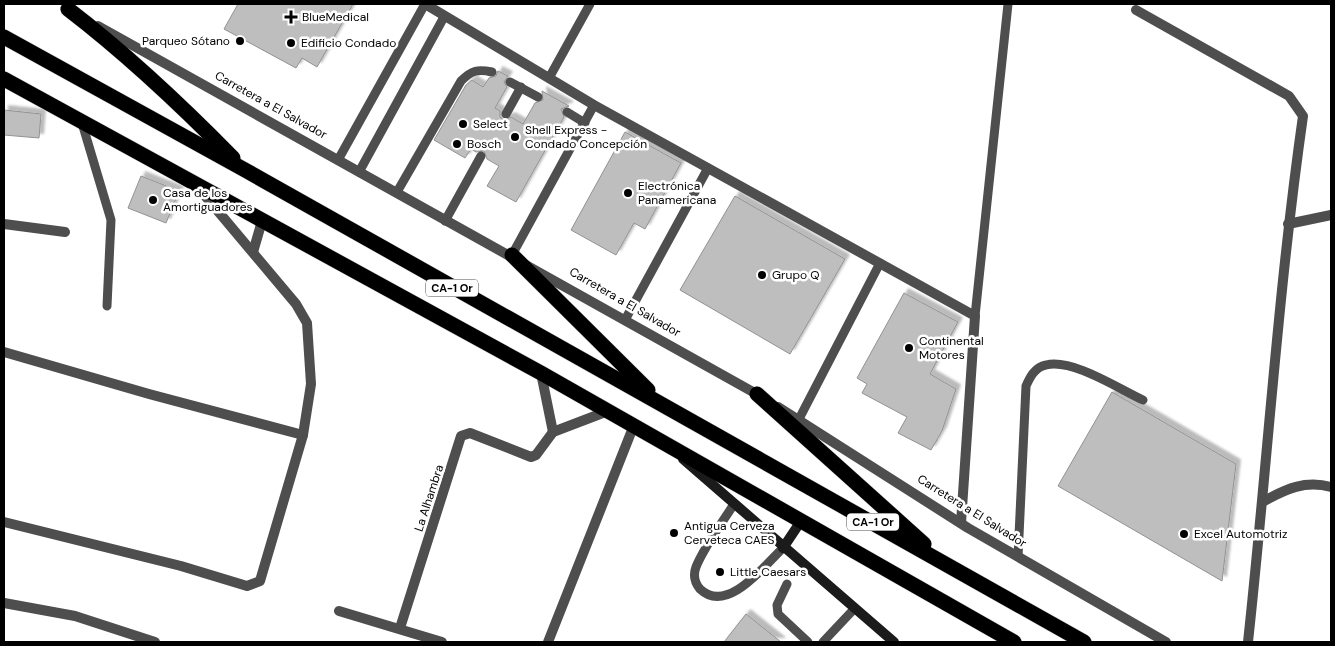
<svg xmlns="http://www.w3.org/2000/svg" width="1335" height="646" font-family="'DM Sans',sans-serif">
  <defs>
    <filter id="shadow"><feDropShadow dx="4.5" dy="-4.5" stdDeviation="1" flood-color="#0004"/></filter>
  </defs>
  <rect width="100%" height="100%" fill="#fff"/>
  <g fill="#bebebe" stroke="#929292" filter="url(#shadow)">
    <path d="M238 4H353L317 67 302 58 296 68 224 29Z"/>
    <path d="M498 71 508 76 504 82 507 87 495 108 500 111V117L503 120 511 117 523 124 535 103 543 100 542 91 569 106 561 109 564 117 516 202 487 186 499 166 487 159 484 151 476 152 471 149 465 158 434 140 466 85 472 80 483 87 489 78 496 76Z"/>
    <path d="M4 110 41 114 39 138 4 135Z"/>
    <path d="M625 132 681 163 645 229 634 223 616 255 571 230Z"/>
    <path d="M141 176 179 191 166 223 128 208Z"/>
    <path d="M735 196 845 259 790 354 680 290Z"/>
    <path d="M904 293 958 322 930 374 956 389 942 431 931 450 898 433 907 417 862 393 867 384 857 378Z"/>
    <path d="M1112 392 1236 464 1222 581 1058 486Z"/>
    <path d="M746 614 781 642H724Z"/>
  </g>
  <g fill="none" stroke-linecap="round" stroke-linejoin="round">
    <g stroke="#dbdbdb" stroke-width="16">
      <g id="highway">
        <path d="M68 9C128 55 180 104 233 158"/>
        <path d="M4 37 245 170 1084 642"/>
        <path d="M4 79 541 373 1014 642"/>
        <path d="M512 255 648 390"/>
        <path d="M757 394 924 544"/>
      </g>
    </g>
    <g stroke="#4e4e4e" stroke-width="9">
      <path d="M549 78 590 4"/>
      <path d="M510 82 538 97"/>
      <path d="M567 112 585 123"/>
      <path d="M506 114 521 87"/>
      <path d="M82 123 111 220 107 306"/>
      <path d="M338 160 425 4"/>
      <path d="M359 172 444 17"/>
      <path d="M397 192 461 81C472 70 478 69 492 72"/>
      <path d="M445 221 481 156"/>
      <path d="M512 255 594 105"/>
      <path d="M975 316 1008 4"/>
      <path d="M625 320 708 168"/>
      <path d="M799 419 880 263"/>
      <path d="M734 504C722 523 704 547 696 567 693 575 695 583 700 589 727 615 764 566 783 548"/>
      <path d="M1018 557 1026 386C1030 377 1035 367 1046 365 1072 358 1119 389 1143 400"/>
      <path d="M787 584 777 605 778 614 808 642"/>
      <path d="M823 642 855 608"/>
    </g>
    <g stroke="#4e4e4e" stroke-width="10">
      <path d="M425 4 594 105 975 316 961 523"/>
      <path d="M1136 10 1289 96 1303 116C1278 291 1267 467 1248 642"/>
      <path d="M98 26 762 397"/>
      <path d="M4 224 65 232"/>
      <path d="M1288 224 1331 215"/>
      <path d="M253 252 262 221"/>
      <path d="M4 352 149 394 303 435"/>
      <path d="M541 373 553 432"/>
      <path d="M778 407 968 528 1166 642"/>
      <path d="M1264 501C1286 489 1305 480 1331 487"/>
      <path d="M4 522 181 566 247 586 260 581 303 435 311 384 307 323 296 304 201 191"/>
      <path d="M4 603 75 616 155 642"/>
      <path d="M339 611 442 642"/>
      <path d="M400 628 461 436 470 433 531 457 536 455 553 432 608 411"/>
      <path d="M548 642 634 425"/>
    </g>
    <g stroke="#1b1b1b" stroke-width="10">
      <path d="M683 459 894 642"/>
      <path d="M783 548 801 521"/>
    </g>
    <use href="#highway" stroke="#000" stroke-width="15"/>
  </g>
  <g fill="#000" stroke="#fff" stroke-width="2">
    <path d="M288.5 9.5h5v5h5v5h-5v5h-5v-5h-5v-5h5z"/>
    <circle cx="240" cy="41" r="5"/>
    <circle cx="291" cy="43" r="5"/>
    <circle cx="463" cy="124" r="5"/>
    <circle cx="515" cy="137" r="5"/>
    <circle cx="457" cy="144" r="5"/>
    <circle cx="628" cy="193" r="5"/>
    <circle cx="153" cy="200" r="5"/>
    <circle cx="762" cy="275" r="5"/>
    <circle cx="909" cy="348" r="5"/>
    <circle cx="674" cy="533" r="5"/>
    <circle cx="1184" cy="534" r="5"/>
    <circle cx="720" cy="572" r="5"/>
  </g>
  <g text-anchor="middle" stroke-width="5" stroke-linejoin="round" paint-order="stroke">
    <g fill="#fff" stroke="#4c4c4c" stroke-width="1">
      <rect x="426" y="279.5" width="52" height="17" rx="4"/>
      <rect x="847" y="513.5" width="52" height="17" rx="4"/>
    </g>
    <g font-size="11" font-weight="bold" fill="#000">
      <text x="452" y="292">CA-1 Or</text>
      <text x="873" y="526">CA-1 Or</text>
    </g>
    <g font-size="12" fill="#000" stroke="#fff" text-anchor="start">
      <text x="302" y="21">BlueMedical</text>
      <text x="230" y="45" text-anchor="end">Parqueo Sótano</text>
      <text x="301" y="47">Edificio Condado</text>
      <text x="473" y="128">Select</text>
      <text x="525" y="134">Shell Express -<tspan x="525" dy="14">Condado Concepción</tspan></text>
      <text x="467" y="148">Bosch</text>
      <text x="638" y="190">Electrónica<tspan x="638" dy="14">Panamericana</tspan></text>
      <text x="163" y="197">Casa de los<tspan x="163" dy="14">Amortiguadores</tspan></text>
      <text x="772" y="279">Grupo Q</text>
      <text x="919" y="345">Continental<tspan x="919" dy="14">Motores</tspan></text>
      <text x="684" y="530">Antigua Cerveza<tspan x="684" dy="14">Cerveteca CAES</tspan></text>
      <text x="1194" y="538">Excel Automotriz</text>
      <text x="730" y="576">Little Caesars</text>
    </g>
    <g font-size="12" fill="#000" stroke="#fff">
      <text transform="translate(271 105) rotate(29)" y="4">Carretera a El Salvador</text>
      <text transform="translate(625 302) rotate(30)" y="4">Carretera a El Salvador</text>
      <text transform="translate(429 498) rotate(-72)" y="4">La Alhambra</text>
      <text transform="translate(972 511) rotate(32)" y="4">Carretera a El Salvador</text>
    </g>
  </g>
  <rect width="1335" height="646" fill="none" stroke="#000000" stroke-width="10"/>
</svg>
